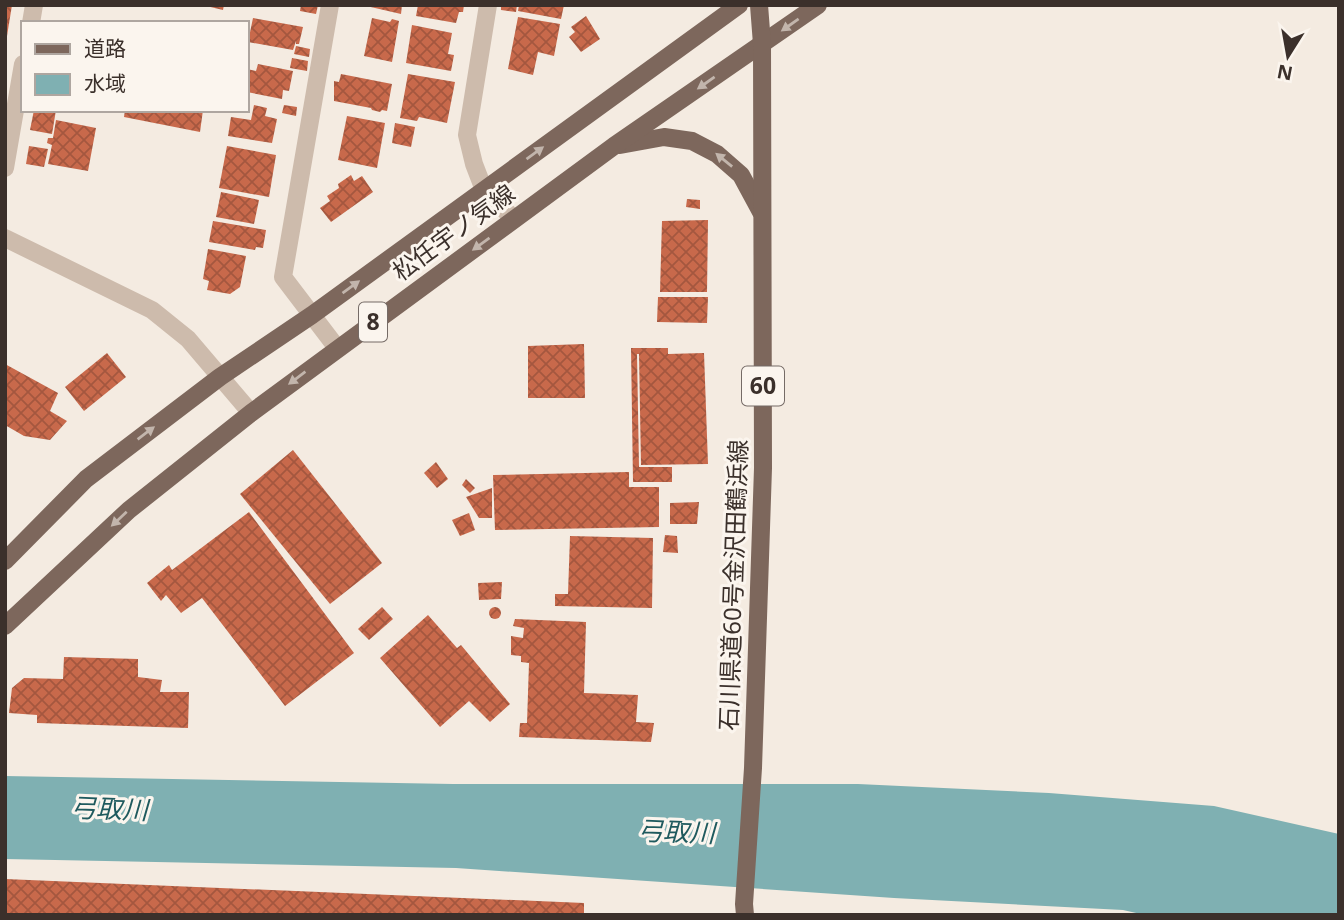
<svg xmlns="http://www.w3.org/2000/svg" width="1344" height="920" font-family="'Noto Sans','Noto Sans JP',sans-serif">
  <defs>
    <pattern id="building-cross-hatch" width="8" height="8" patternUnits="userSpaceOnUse" patternTransform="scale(1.75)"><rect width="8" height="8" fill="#c8694b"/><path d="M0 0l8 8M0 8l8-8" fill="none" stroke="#a4573f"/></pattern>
  </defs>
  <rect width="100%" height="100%" fill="#f4ebe1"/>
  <path fill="#7fb0b2" d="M5 776 453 784H858L1049 793 1214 806 1339 834V915H1145L1123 910 894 898 456 868 5 859Z"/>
  <g fill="url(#building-cross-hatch)">
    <path d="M5 5H12L7 36H5Z"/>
    <path d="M202 5H224L223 10Z"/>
    <path d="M301 5H318L316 14 300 11Z"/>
    <path d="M362 5H402L401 14Z"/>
    <path d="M418 5H464L463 12H459L456 23 416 16Z"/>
    <path d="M501 5H517L516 12 501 10Z"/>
    <path d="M519 5H564L561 19 518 11Z"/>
    <path d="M586 16 600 39 581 52 569 37 575 32 571 27Z"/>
    <path d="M518 17 560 24 554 56 538 52 533 75 508 69Z"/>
    <path d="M253 18 303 27 299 44H296V41L293 50 248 42Z"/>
    <path d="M372 18 390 22 392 19 399 21 392 62 364 56Z"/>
    <path d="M412 25 452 33 448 54 454 55 451 71 406 63Z"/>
    <path d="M296 46 310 49 309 57 294 54Z"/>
    <path d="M292 58 308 61 307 71 290 68Z"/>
    <path d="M258 64 293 71 289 91 283 90 282 99 247 92V69L256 71Z"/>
    <path d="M341 74 392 84 387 111 382 110 380 112 372 110 371 108 334 101V81L339 82Z"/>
    <path d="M408 74 455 82 447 123 419 117 417 121 400 118Z"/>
    <path d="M254 105 267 108 265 116 277 119 272 143 228 136 231 117 251 120Z"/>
    <path d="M284 105 297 107 296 116 282 113Z"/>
    <path d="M34 110H56L52 134 30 130Z"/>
    <path d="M125 110H203L200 132 124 117Z"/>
    <path d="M347 116 385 123 377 168 338 160Z"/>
    <path d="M56 120 96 128 88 171 48 164 52 145 47 143 48 138H53Z"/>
    <path d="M395 123 415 127 411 147 392 143Z"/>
    <path d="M29 146 48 149 44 167 26 164Z"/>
    <path d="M227 146 276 155 269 197 219 188Z"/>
    <path d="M351 175 354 181 362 176 373 192 331 222 320 208 330 201 327 196 339 188 338 184Z"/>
    <path d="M221 192 259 200 254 224 216 217Z"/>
    <path d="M687 199 700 200V209L686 207Z"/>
    <path d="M708 220 707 292H660L662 221Z"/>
    <path d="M213 221 266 230 263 248 256 247 255 250 209 242Z"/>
    <path d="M208 249 246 256 240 287 230 294 207 290 209 281 203 279Z"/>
    <path d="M658 297H708L707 323 657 322Z"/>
    <path d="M584 344 585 398H528V346Z"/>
    <path d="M631 348H668V354L704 353 708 464 641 465 639 354H637L639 467H672V482H633Z"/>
    <path d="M107 353 126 377 84 411 65 387Z"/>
    <path d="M5 364 58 393 50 411 67 421 50 440 24 436 5 425Z"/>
    <path d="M293 450 382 563 330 604 240 494Z"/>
    <path d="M436 462 448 479 437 488 424 473Z"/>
    <path d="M629 472V487H659V527L495 530 493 475Z"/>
    <path d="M466 479 475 488 470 493 462 485Z"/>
    <path d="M492 488V518H479L466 497Z"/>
    <path d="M699 502 697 524H670V503Z"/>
    <path d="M249 512 354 653 285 706 202 598 181 613 166 595 161 601 147 583 169 565 172 570Z"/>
    <path d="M469 513 475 530 460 536 452 520Z"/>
    <path d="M665 535 677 536 678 553 663 552Z"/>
    <path d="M570 536 653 538 652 608 555 606V594H568Z"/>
    <path d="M502 582 501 599 479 600 478 583Z"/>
    <circle cx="495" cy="613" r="6"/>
    <path d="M382 607 393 619 369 640 358 629Z"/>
    <path d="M428 615 457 648 461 645 510 704 490 722 469 701 440 727 380 658Z"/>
    <path d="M515 619 586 622 584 693 638 695 636 722 654 723 651 742 519 737 520 723H527L529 663 521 662V656L511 655V636L523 638 524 628 513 626Z"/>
    <path d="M64 657 138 659V677L162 680 160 692H189L188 728 37 723V715L9 713 12 688 24 678 63 679Z"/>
    <path d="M5 879 584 903V915H5Z"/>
  </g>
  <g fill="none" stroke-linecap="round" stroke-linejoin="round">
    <g stroke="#cdbbac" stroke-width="18">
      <path d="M330 5 283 277 337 348"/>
      <path d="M488 5 467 135 474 164 484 190 514 219"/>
      <path d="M31 23 34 5"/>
      <path d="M5 168 23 64"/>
      <path d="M5 238 152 310 188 339 251 413"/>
    </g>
    <g stroke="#7d675c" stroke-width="18">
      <path d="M620 145 664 137 692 141 717 154 741 175 761 212"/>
      <path d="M5 561 86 479 220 377 312 315 739 5"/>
      <path d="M5 626 129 510 251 413 614 146 818 5"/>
      <path d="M745 915 744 904 753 768 763 468 762 44 759 5"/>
    </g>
  </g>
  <defs><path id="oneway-solid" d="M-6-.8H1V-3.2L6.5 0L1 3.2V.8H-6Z" transform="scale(1.75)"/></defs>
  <g fill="#c2b5ac">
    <use href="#oneway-solid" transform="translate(790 25) rotate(145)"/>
    <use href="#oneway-solid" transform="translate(706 83) rotate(145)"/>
    <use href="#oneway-solid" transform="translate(535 153) rotate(-36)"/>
    <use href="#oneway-solid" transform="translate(724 160) rotate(-141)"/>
    <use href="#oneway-solid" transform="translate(481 244) rotate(144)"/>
    <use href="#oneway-solid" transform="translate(351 287) rotate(-36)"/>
    <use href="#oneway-solid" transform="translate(297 378) rotate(143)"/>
    <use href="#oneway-solid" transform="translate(146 433) rotate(-37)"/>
    <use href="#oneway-solid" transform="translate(119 519) rotate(137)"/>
  </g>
  <g text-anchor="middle" stroke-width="6" stroke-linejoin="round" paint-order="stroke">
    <g fill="#fbf5ee" stroke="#756b66" stroke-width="2">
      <rect x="359" y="302.5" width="28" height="39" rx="5"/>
      <rect x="742" y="366.5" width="42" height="39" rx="5"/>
    </g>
    <g font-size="23" font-weight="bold" fill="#3b302b">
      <text x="373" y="330">8</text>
      <text x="763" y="394">60</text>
    </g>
    <g font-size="24" fill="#3b302b" stroke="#fbf5ee">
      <text transform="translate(454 233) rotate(-36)" y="8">松任宇ノ気線</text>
      <text transform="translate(734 585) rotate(-88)" y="8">石川県道60号金沢田鶴浜線</text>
    </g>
    <g font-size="26" font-style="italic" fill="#1f5a5e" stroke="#fbf5ee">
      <text transform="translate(109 809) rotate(2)" y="9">弓取川</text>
      <text transform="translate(676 832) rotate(2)" y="9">弓取川</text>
    </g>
  </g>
  <rect width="1344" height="920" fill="none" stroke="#3b302b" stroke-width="14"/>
  <rect x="21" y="21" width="228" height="91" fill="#fbf5ee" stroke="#aea6a0" stroke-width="2"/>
  <rect x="35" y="44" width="35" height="10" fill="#7d675c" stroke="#aea6a0" stroke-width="2"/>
  <text x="84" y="56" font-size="21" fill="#3b302b">道路</text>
  <rect x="35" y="74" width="35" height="21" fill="#7fb0b2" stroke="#aea6a0" stroke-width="2"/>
  <text x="84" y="91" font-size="21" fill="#3b302b">水域</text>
  <g transform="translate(1288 56) rotate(191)" stroke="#fbf5ee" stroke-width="5" paint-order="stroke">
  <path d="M0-5L12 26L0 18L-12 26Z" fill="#3b302b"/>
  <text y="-10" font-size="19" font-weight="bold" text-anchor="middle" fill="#3b302b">N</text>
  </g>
</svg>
